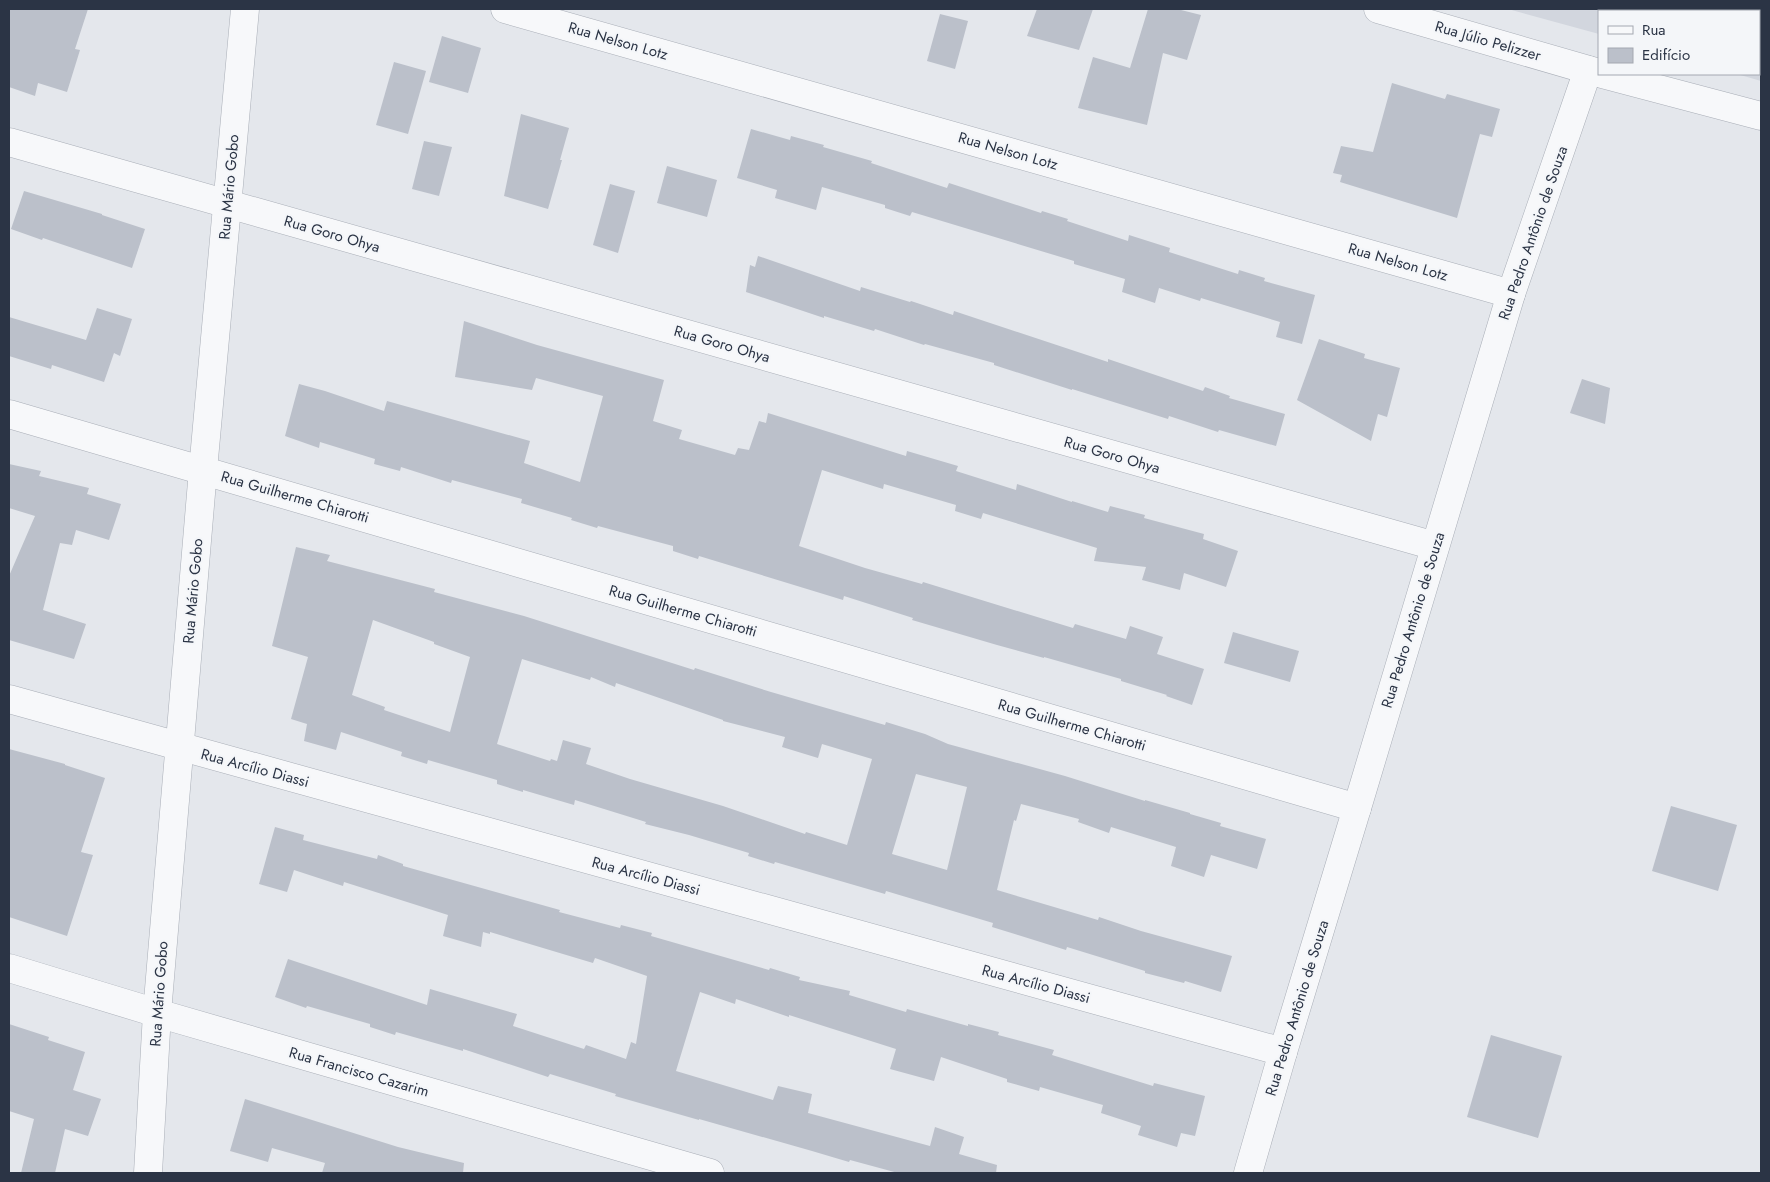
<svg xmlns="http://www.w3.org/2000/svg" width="1770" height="1182" font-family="Jost,sans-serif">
  <rect width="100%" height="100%" fill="#e4e7ec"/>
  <path fill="#d2d6de" d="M1508 9H1761V81L1737 74H1759V11H1599V34Z"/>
  <g fill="#bbc0ca" fill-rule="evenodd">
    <path d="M9 9H88L75 49 80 50 67 92 38 83 35 96 9 87Z"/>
    <path d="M1037 9H1093L1079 50 1027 36Z"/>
    <path d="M1148 9H1177L1201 15 1187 60 1163 53 1147 125 1078 108 1093 57 1130 68Z"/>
    <path d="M940 14 968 21 955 69 927 61Z"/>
    <path d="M442 36 481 48 468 93 429 82Z"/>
    <path d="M394 62 426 71 408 134 376 125Z"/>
    <path d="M1392 83 1445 99 1447 94 1500 109 1492 137 1480 134 1457 218 1340 182 1342 175 1333 173 1341 146 1373 152Z"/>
    <path d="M521 114 569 128 560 160H562L548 209 504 196Z"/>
    <path d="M751 129 790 140 791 136 824 145 823 147 872 161 871 163 947 188 949 183 1041 213 1042 211 1068 219 1067 221 1128 241 1129 235 1170 248 1169 252 1238 274 1239 270 1265 278 1264 281 1315 295 1302 344 1276 337 1280 322 1201 298 1200 301 1159 288 1155 303 1122 292 1125 279 1074 264V261L912 212 910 216 885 208V205L822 187 816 210 775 198 777 190 737 178Z"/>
    <path d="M424 141 452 147 439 196 412 189Z"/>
    <path d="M667 166 717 180 707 217 657 203Z"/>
    <path d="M610 184 635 191 618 253 593 245Z"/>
    <path d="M24 191 102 214V215L145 229 132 268 43 238 42 240 11 229Z"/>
    <path d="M758 256 860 291 861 287 910 302 911 301 953 315 954 311 1108 362V359L1203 391 1205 387 1230 396 1229 398 1285 414 1276 446 1219 430 1218 432 1169 416 1168 419 1072 389V390L994 365V363L925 344 924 345 875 329 874 331 824 316V318L746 292 750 265 755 267Z"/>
    <path d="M97 308 132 319 120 356 114 353 104 382 52 365 51 369 9 356V317L86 340Z"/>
    <path d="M464 321 537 345 664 380 653 421 682 430 679 439 735 455 738 448 749 450 759 421 766 423 768 413 906 456 907 451 958 466 956 471 1016 490 1017 484 1072 502V501L1108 512 1110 506 1145 515 1144 518 1204 534 1203 539 1238 551 1226 587 1184 573 1180 590 1142 580 1146 567 1094 561 1097 548 983 513 981 519 955 511 956 505 884 484 883 489 822 470 799 546 865 568 922 584 923 582 1073 628 1075 624 1126 639 1130 626 1163 637 1157 654 1204 669 1192 705 1166 696 1167 695 1121 681V679L1044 657V658L997 645 912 620 913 618 844 596 843 600 699 556 698 559 673 551V546L598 526 597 528 571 520 572 518 521 503 522 499 452 480 451 483 401 467 400 471 374 464 375 459 320 442 319 448 285 436 299 384 325 391 384 411 387 401 530 441 524 463 580 482 603 396 536 378 532 390 455 377Z"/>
    <path d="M1319 339 1365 354 1364 358 1400 368 1387 417 1378 414 1371 441 1297 400Z"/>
    <path d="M1582 379 1610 388 1605 424 1570 413Z"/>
    <path d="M9 464 41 471 39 476 89 488 87 494 121 504 109 540 76 530 72 545 60 543 43 610 86 624 74 659 9 640V576L35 516 9 508Z"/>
    <path d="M296 547 330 555 327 561 435 589 434 592 524 616 694 670 695 668 771 692 885 725 886 722 925 734 948 744 1065 776 1145 801V800L1190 813V814L1221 823 1220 826 1266 839 1257 869 1211 855 1204 877 1171 866 1176 847 1111 827 1109 833 1078 822 1079 819 1021 804 1016 821 1014 820 997 890 1098 920 1099 917 1141 931 1232 956 1221 992 1185 981 1184 983 1145 973V971L1067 947 1066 950 1018 935 992 927 993 923 886 891 885 894 775 862 774 864 748 856 749 853 689 835 645 824 646 822 575 800 574 805 523 790V792L497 784V780L428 760 427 764 401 756 402 752 341 732 336 750 304 741 307 724 291 719 308 657 272 646ZM373 620 434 642V644L470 657 450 732 384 710 385 707 352 695ZM522 659 590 680 591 677 615 687 616 683 723 720V721L785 737 782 747 818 758 822 744 872 759 847 845 806 832 805 834 723 806 630 779 586 764 591 748 563 740 557 761 551 759 550 761 497 744ZM916 774 967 787 947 870 892 854Z"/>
    <path d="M1233 632 1299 651 1290 682 1224 663Z"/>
    <path d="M9 749 65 764V765L105 778 81 852 93 855 67 936 9 917Z"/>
    <path d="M1671 806 1737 825 1718 891 1652 871Z"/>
    <path d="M275 827 304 835 303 840 377 859 378 855 403 864V866L560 910 559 912 620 928 621 925 652 933 651 936 769 970 770 968 800 977 799 980 850 991 849 995 906 1012 907 1009 968 1026V1024L999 1032 998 1035 1054 1050 1052 1055 1153 1086 1154 1083 1205 1096 1195 1136 1181 1133 1177 1147 1138 1135 1141 1126 1101 1113 1103 1105 1040 1087 1039 1091 1007 1082V1079L941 1057 934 1081 890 1069 896 1049 789 1015V1017L736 999 735 1004 700 992 676 1071 773 1100 778 1086 812 1094 808 1113 930 1146 935 1127 964 1137 959 1154 997 1165 996 1173H898L850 1160 849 1162 812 1151 699 1119V1120L615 1096 616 1094 550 1074 548 1077 463 1049V1051L396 1032 395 1035 370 1027V1024L307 1006 306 1008 275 997 288 959 427 1005 430 989 517 1014 513 1026 584 1049 586 1045 626 1059 631 1042 636 1044 647 976 595 958 593 963 490 932V934L483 932 481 947 443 936 448 915 344 882 343 886 294 870 287 892 259 884Z"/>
    <path d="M9 1024 49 1037 48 1040 85 1052 73 1090 101 1099 88 1136 65 1129 55 1173H21L34 1119 9 1111Z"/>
    <path d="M1491 1035 1562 1056 1538 1138 1467 1117Z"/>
    <path d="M245 1099 398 1147 464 1163 463 1173H322L325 1163 272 1148 268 1162 230 1151Z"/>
  </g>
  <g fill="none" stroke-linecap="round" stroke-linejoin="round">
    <g stroke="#a9aeb7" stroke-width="29">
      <g id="minor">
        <path d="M505 9 1511 294"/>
        <path d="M1378 9 1599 73"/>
        <path d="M1602 74 1761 116"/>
        <path d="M9 142 1435 546"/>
        <path d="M9 414 1357 808"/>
        <path d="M9 699 1283 1052"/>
        <path d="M9 968 157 1013 710 1173"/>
        <path d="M148 1173 157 1013 203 470 245 9"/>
        <path d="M1248 1173 1283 1052 1357 808 1511 294 1588 70"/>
      </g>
    </g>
    <use href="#minor" stroke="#f7f8fa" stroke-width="28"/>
  </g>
  <g text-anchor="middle" stroke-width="4" stroke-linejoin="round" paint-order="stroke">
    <g font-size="15" fill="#2b3445" stroke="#f4f6f9">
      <text transform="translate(618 41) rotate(16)" y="5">Rua Nelson Lotz</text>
      <text transform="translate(1488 41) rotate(16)" y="5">Rua Júlio Pelizzer</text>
      <text transform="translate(1008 151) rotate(16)" y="5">Rua Nelson Lotz</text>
      <text transform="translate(229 187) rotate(-85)" y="5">Rua Mário Gobo</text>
      <text transform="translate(1533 233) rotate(-71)" y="5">Rua Pedro Antônio de Souza</text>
      <text transform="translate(332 234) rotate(16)" y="5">Rua Goro Ohya</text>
      <text transform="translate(1398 262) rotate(16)" y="5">Rua Nelson Lotz</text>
      <text transform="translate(722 344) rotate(16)" y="5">Rua Goro Ohya</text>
      <text transform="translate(1112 455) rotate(16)" y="5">Rua Goro Ohya</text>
      <text transform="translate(295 497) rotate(16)" y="5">Rua Guilherme Chiarotti</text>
      <text transform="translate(193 591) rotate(-85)" y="5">Rua Mário Gobo</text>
      <text transform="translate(683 611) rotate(16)" y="5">Rua Guilherme Chiarotti</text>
      <text transform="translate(1413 620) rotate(-73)" y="5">Rua Pedro Antônio de Souza</text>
      <text transform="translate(1072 725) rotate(16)" y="5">Rua Guilherme Chiarotti</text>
      <text transform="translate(255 768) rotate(15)" y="5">Rua Arcílio Diassi</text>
      <text transform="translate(646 876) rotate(15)" y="5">Rua Arcílio Diassi</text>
      <text transform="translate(1036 984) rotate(15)" y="5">Rua Arcílio Diassi</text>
      <text transform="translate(159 994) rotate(-86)" y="5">Rua Mário Gobo</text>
      <text transform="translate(1297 1008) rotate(-73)" y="5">Rua Pedro Antônio de Souza</text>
      <text transform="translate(359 1072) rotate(16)" y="5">Rua Francisco Cazarim</text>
    </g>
  </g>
  <rect width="1770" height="1182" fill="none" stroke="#2b3445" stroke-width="20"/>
  <rect x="1598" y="10" width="162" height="65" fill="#f4f6f9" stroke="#a4a8b1"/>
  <rect x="1608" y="26" width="25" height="8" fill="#f7f8fa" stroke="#a4a8b1"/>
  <text x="1642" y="35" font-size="15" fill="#2b3445">Rua</text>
  <rect x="1608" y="48" width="25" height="15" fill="#bbc0ca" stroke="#a4a8b1"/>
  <text x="1642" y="60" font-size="15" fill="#2b3445">Edifício</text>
</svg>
